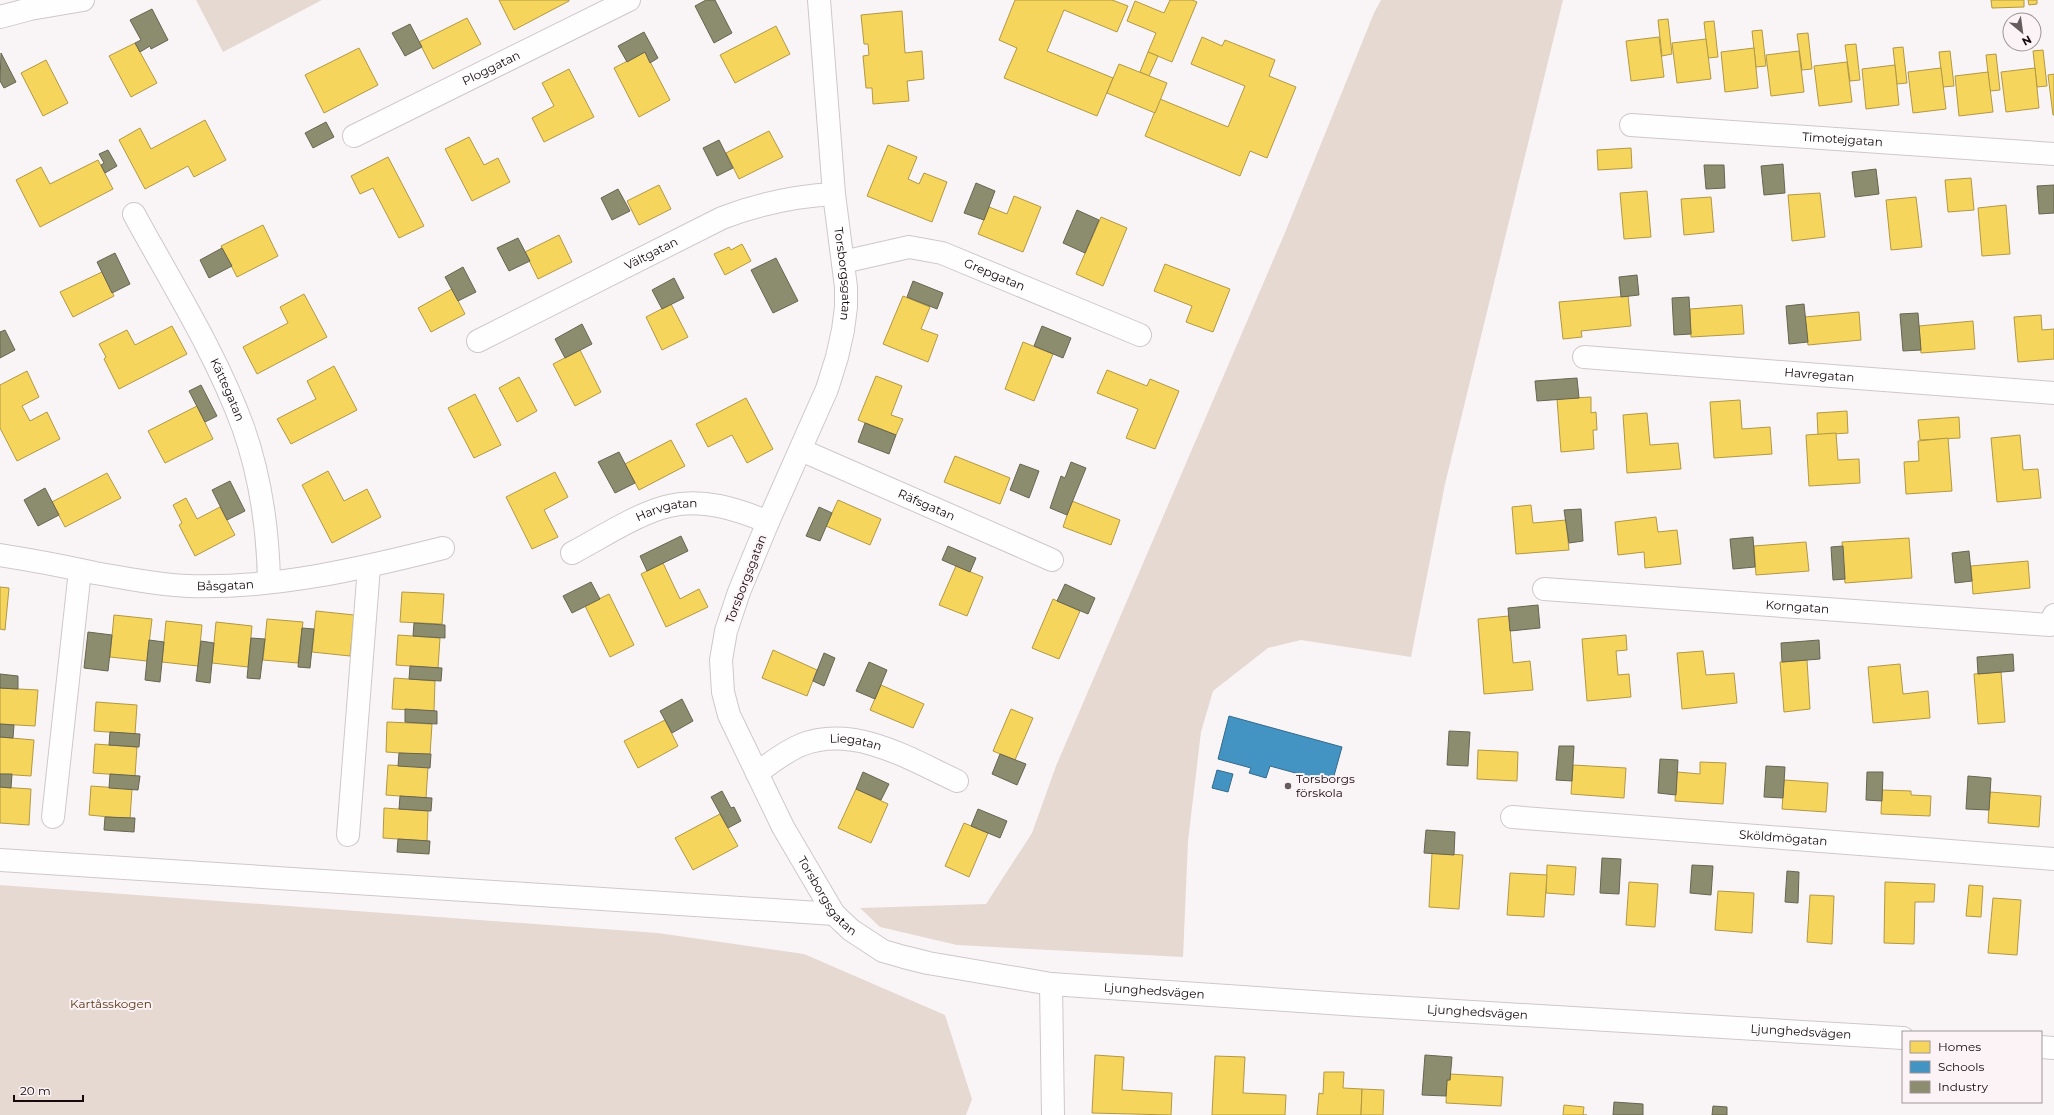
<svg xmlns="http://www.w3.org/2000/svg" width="2054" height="1115" font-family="Montserrat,sans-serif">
  <rect width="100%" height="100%" fill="#f9f5f6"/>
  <g fill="#e6d9d1">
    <path d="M196 0H322L223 52Z"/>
    <path d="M1381 0H1563L1445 484 1411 657 1301 640 1268 648 1213 691 1201 732 1188 841 1183 957 957 945 880 927 860 908 986 904 1032 833 1056 766 1284 235 1374 13Z"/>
    <path d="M0 885 658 933 804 954 945 1015 972 1099 966 1115H0Z"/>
  </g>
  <g fill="#f6d55c" stroke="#b29844">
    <path d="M499 0H569V1L514 30Z"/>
    <path d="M1015 0H1112L1128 6 1117 32 1064 10 1047 51 1113 78 1097 116 1004 78 1017 48 999 40Z"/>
    <path d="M1170 0H1192L1197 2 1172 62 1148 52 1156 33 1127 21 1135 1 1164 13Z"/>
    <path d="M1991 0H2024V7L1992 8Z"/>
    <path d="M2028 0H2037V4L2029 5Z"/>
    <path d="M902 11 905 53 922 51 924 79 907 81 909 101 873 104 872 88H866L863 56 869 55 868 44H864L861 15Z"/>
    <path d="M467 18 481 44 433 69 419 42Z"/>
    <path d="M1668 19 1672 54 1662 56 1658 20Z"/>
    <path d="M1714 21 1718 57 1708 58 1704 22Z"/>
    <path d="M776 26 790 54 735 83 720 55Z"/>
    <path d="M1762 30 1766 66 1756 67 1752 31Z"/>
    <path d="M1808 33 1812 69 1802 70 1797 34Z"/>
    <path d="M1202 37 1222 46 1225 40 1275 60 1269 76 1296 87 1267 158 1250 151 1240 176 1145 136 1160 99 1228 127 1245 86 1191 64Z"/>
    <path d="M1659 37 1664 77 1631 81 1626 41Z"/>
    <path d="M1706 39 1711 79 1677 83 1672 43Z"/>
    <path d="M135 43 157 83 131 97 109 56Z"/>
    <path d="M1856 44 1860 80 1850 81 1845 45Z"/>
    <path d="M1903 47 1907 83 1897 84 1893 48Z"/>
    <path d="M359 48 378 85 324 113 305 75Z"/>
    <path d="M1754 48 1758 88 1725 92 1721 52Z"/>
    <path d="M2043 50 2047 86 2037 87 2033 51Z"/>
    <path d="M1799 51 1804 92 1771 96 1766 55Z"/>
    <path d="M1950 51 1954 86 1943 87 1939 52Z"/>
    <path d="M645 52 670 100 639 117 614 68Z"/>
    <path d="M1148 52 1158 56 1149 76 1140 72Z"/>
    <path d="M1996 54 2000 90 1990 91 1986 55Z"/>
    <path d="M46 60 68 103 43 116 21 73Z"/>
    <path d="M1847 62 1852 102 1819 106 1814 66Z"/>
    <path d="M1119 64 1167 83 1155 113 1107 93Z"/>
    <path d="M1895 65 1899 105 1866 109 1862 69Z"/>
    <path d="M1941 68 1946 109 1913 113 1908 72Z"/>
    <path d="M2035 68 2039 108 2006 112 2001 72Z"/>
    <path d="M569 69 594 117 544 142 532 118 554 106 542 83Z"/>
    <path d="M1988 72 1993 112 1959 116 1955 76Z"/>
    <path d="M2054 74V115H2053L2048 75Z"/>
    <path d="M205 120 226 160 194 177 188 166 145 189 119 140 140 128 151 149Z"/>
    <path d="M769 131 783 157 739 179 726 153Z"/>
    <path d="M469 137 484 165 498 158 510 182 472 201 445 149Z"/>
    <path d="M888 145 917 157 908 179 919 184 924 173 947 182 932 222 867 196Z"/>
    <path d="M1631 148 1632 168 1598 170 1597 150Z"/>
    <path d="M388 157 424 226 399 238 373 188 360 194 351 176Z"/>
    <path d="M98 160 113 189 40 227 16 180 41 167 50 184Z"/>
    <path d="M1971 178 1974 210 1948 212 1945 180Z"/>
    <path d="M659 185 671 209 639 225 627 201Z"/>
    <path d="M1647 191 1651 237 1624 239 1620 193Z"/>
    <path d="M1820 193 1825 237 1792 241 1788 195Z"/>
    <path d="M1014 196 1041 207 1023 252 978 234 989 207 1007 214Z"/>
    <path d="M1711 197 1714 232 1684 235 1681 199Z"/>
    <path d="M1916 197 1922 247 1891 250 1886 200Z"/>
    <path d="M2006 205 2010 254 1982 256 1978 208Z"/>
    <path d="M1101 217 1127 228 1103 286 1076 274Z"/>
    <path d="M263 225 278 256 237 277 221 246Z"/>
    <path d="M559 235 572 262 538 279 525 252Z"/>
    <path d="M742 244 751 261 725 275 714 254 729 247 731 250Z"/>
    <path d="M1165 264 1230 289 1213 332 1186 322 1192 306 1154 291Z"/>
    <path d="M102 272 114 296 73 317 60 292Z"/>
    <path d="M452 289 465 314 431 332 418 308Z"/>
    <path d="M304 294 327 337 257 374 243 347 288 323 280 307Z"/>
    <path d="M903 296 930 307 921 329 938 335 928 362 883 344Z"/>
    <path d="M1628 296 1631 326 1581 331 1582 337 1563 339 1559 302Z"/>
    <path d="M671 304 688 337 662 350 646 317Z"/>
    <path d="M1742 305 1744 334 1691 337 1690 309Z"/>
    <path d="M1859 312 1861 340 1808 345 1805 317Z"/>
    <path d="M2041 315 2042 330 2054 329V359L2018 362 2014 317Z"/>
    <path d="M1973 321 1975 349 1921 353 1919 326Z"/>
    <path d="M172 326 187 354 119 389 104 359 106 357 99 344 127 330 135 345Z"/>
    <path d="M1023 342 1053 354 1034 401 1005 389Z"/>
    <path d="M580 350 601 392 575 406 553 364Z"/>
    <path d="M334 366 357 410 291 444 277 419 316 399 307 381Z"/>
    <path d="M1107 370 1147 386 1150 379 1179 391 1155 449 1126 438 1138 409 1097 393Z"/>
    <path d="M27 371 39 397 22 406 30 421 47 412 60 439 17 461 0 428V385Z"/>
    <path d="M876 376 902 386 891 415 903 419 896 435 858 420Z"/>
    <path d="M519 377 537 411 517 422 499 388Z"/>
    <path d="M475 394 501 445 474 458 448 408Z"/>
    <path d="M1591 397V413L1596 412 1597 430H1593L1594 449 1561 452 1557 399Z"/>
    <path d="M746 398 773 449 747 463 732 435 708 447 696 424Z"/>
    <path d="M1740 400 1742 429 1770 427 1772 454 1714 458 1710 402Z"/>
    <path d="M197 406 213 439 165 463 148 431Z"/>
    <path d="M1847 411 1848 433 1818 435 1817 413Z"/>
    <path d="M1647 413 1650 445 1678 443 1681 469 1627 473 1623 415Z"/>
    <path d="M1959 417 1960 438 1920 440 1918 420Z"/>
    <path d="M1836 433 1838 460 1859 459 1860 483 1809 486 1806 435Z"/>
    <path d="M2020 435 2023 470 2038 469 2041 498 1997 502 1991 438Z"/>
    <path d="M1948 438 1952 491 1906 494 1904 462 1919 461 1918 441Z"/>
    <path d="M671 440 685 466 639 490 625 464Z"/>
    <path d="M955 456 1010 478 1000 504 944 482Z"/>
    <path d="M328 471 344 501 367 489 381 517 332 543 302 485Z"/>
    <path d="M555 472 568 497 544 510 558 537 532 549 506 497Z"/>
    <path d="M107 473 121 498 65 527 52 502Z"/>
    <path d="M186 498 197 519 220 507 235 535 195 556 179 525 182 523 173 505Z"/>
    <path d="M838 500 881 519 870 545 826 526Z"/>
    <path d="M1072 501 1120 520 1111 545 1063 527Z"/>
    <path d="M1531 505 1533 523 1566 520 1569 550 1516 554 1512 507Z"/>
    <path d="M1656 517 1658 532 1677 530 1681 564 1645 568 1644 552 1618 555 1615 522Z"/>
    <path d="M1909 538 1912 578 1845 583 1842 542Z"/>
    <path d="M1806 542 1809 571 1756 575 1754 546Z"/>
    <path d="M2028 561 2030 588 1973 594 1971 566Z"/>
    <path d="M663 563 680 599 699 589 708 607 666 627 641 574Z"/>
    <path d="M956 566 983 577 967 616 939 605Z"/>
    <path d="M0 587 9 588 5 630 0 629Z"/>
    <path d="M402 592 444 594 442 624 400 622Z"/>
    <path d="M609 594 634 645 610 657 585 606Z"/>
    <path d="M1053 599 1080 611 1059 659 1032 648Z"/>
    <path d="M316 611 354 615 350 656 312 652Z"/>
    <path d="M114 615 152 619 147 661 110 657Z"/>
    <path d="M1509 616 1513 663 1530 661 1533 690 1484 694 1478 619Z"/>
    <path d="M267 619 303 622 298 663 263 660Z"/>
    <path d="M166 621 202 625 198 666 162 662Z"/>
    <path d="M216 622 252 626 248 667 212 663Z"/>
    <path d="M398 635 440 638 438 668 396 665Z"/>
    <path d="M1626 635 1627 650 1616 651 1618 675 1629 674 1631 697 1587 701 1582 639Z"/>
    <path d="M773 650 817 670 807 696 762 678Z"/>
    <path d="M1703 651 1706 675 1734 673 1737 703 1682 709 1677 653Z"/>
    <path d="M1807 660 1810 709 1784 712 1780 662Z"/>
    <path d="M1900 664 1903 694 1928 691 1930 718 1873 723 1868 667Z"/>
    <path d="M2001 672 2005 722 1978 724 1974 674Z"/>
    <path d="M394 678 435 681 434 711 392 709Z"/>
    <path d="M881 685 924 704 913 728 870 710Z"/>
    <path d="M0 688 38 690 35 726 0 724Z"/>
    <path d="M96 702 137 705 135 734 94 731Z"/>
    <path d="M1011 709 1033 718 1015 760 993 751Z"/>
    <path d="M665 720 678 746 638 768 624 741Z"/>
    <path d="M387 722 432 724 430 755 386 752Z"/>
    <path d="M0 737 34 740 31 776 0 774Z"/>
    <path d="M95 744 137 747 135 776 93 773Z"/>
    <path d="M1478 750 1518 752 1517 781 1477 779Z"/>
    <path d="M1700 762 1726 763 1723 804 1675 801 1677 772 1700 774Z"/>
    <path d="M388 765 428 767 426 798 386 795Z"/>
    <path d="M1573 765 1626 768 1624 798 1571 794Z"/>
    <path d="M1784 780 1828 783 1826 812 1782 809Z"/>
    <path d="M91 786 132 789 130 819 89 815Z"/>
    <path d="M0 787 31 789 29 825 0 823Z"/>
    <path d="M856 789 888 804 871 843 838 828Z"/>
    <path d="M1882 790 1911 791V795L1931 796 1930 816 1881 814Z"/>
    <path d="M1990 792 2041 796 2039 827 1988 823Z"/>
    <path d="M384 808 428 811 427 841 383 838Z"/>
    <path d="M720 814 738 846 693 870 675 838Z"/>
    <path d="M964 823 988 833 969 877 945 866Z"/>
    <path d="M1432 853 1463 855 1459 909 1429 907Z"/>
    <path d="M1547 865 1576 867 1574 895 1546 893Z"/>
    <path d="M1510 873 1547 875 1544 917 1507 915Z"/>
    <path d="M1629 882 1658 884 1655 927 1626 925Z"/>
    <path d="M1885 882 1935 884 1934 902H1915L1914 944 1884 943Z"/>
    <path d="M1969 885 1983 886 1981 917 1966 916Z"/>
    <path d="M1718 891 1754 893 1752 933 1715 930Z"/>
    <path d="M1810 895 1834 896 1832 944 1807 942Z"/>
    <path d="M1993 898 2021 900 2017 955 1988 953Z"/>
    <path d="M1095 1055 1124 1057 1122 1090 1172 1093 1171 1115 1092 1113Z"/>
    <path d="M1215 1056 1245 1057 1243 1093 1286 1095 1285 1115H1212Z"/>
    <path d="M1324 1072H1344L1343 1088 1362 1089 1361 1115H1317L1319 1093 1323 1094Z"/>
    <path d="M1450 1074 1503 1077 1501 1106 1446 1103 1447 1080H1450Z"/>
    <path d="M1362 1089 1384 1090 1383 1115H1361Z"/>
    <path d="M1564 1105 1584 1107 1583 1115H1587H1563Z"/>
  </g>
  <g fill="#4393c3" stroke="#356a8c">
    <path d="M1229 716 1342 747 1332 783 1270 766 1266 778 1249 773 1251 768 1218 759Z"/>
    <path d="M1217 770 1233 774 1228 792 1212 788Z"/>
  </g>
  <g fill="#8c8c6e" stroke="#686551">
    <path d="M706 0H715L732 33 714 43 695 6Z"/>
    <path d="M152 9 168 40 151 49 150 46 140 52 135 43 141 40 130 20Z"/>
    <path d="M410 24 422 47 405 56 392 33Z"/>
    <path d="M644 32 658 58 650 63 645 52 627 62 618 46Z"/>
    <path d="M1 53 16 82 4 88 0 81Z"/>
    <path d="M326 122 334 137 313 148 305 133Z"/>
    <path d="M719 140 733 168 717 176 703 148Z"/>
    <path d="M108 150 117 166 105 173 101 165 104 163 99 154Z"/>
    <path d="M1783 164 1785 193 1764 195 1761 166Z"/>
    <path d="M1704 165H1724L1725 188 1706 189Z"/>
    <path d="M1876 169 1879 194 1855 197 1852 172Z"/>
    <path d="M976 183 995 191 984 220 964 213Z"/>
    <path d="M2054 185V213L2039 214 2037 186Z"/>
    <path d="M618 189 630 211 612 220 601 198Z"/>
    <path d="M1077 210 1099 220 1085 253 1063 243Z"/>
    <path d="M518 238 530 261 509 271 497 248Z"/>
    <path d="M222 248 232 266 209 278 200 260Z"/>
    <path d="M115 253 130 284 112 293 97 262Z"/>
    <path d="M776 258 798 301 773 313 751 270Z"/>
    <path d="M463 267 476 292 458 301 445 277Z"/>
    <path d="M1637 275 1639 295 1621 297 1619 277Z"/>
    <path d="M674 278 684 298 662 309 652 290Z"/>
    <path d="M913 281 943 293 937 309 907 297Z"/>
    <path d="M1689 297 1691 334 1674 335 1672 298Z"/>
    <path d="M1804 304 1808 342 1789 344 1786 306Z"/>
    <path d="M1918 313 1921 350 1903 351 1900 314Z"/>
    <path d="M582 324 592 344 565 358 555 339Z"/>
    <path d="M1042 326 1071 338 1063 358 1034 346Z"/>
    <path d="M5 330 15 350 0 358V332Z"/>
    <path d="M1577 378 1579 398 1537 401 1535 381Z"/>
    <path d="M201 385 217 416 205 422 189 391Z"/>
    <path d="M865 423 896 435 889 454 858 442Z"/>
    <path d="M619 452 635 483 615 493 598 462Z"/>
    <path d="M1071 462 1086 468 1067 515 1050 508 1061 476 1065 478Z"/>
    <path d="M1020 464 1039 471 1029 498 1010 490Z"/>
    <path d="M230 481 245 511 227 520 212 490Z"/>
    <path d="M45 488 59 515 38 526 24 500Z"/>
    <path d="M819 507 832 513 820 541 806 536Z"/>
    <path d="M1581 509 1583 541 1569 543 1564 510Z"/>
    <path d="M681 536 688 551 647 571 640 556Z"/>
    <path d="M1753 537 1755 567 1733 569 1730 539Z"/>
    <path d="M948 546 976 558 970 572 942 560Z"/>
    <path d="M1843 546 1845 579 1833 580 1831 547Z"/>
    <path d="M1969 551 1972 581 1955 583 1952 553Z"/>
    <path d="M591 582 600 599 572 613 563 596Z"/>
    <path d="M1065 584 1095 598 1088 614 1057 601Z"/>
    <path d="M1538 605 1540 628 1510 631 1508 608Z"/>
    <path d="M414 623 445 625V638L413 636Z"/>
    <path d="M302 628 314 629 310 668 298 667Z"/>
    <path d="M88 632 112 635 108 671 84 668Z"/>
    <path d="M251 638 265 639 260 679 247 678Z"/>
    <path d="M149 640 164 642 160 682 145 680Z"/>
    <path d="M1819 640 1820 659 1782 662 1781 643Z"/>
    <path d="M201 641 214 643 210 683 196 681Z"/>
    <path d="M824 653 835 658 824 686 813 681Z"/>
    <path d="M2013 654 2014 671 1978 674 1977 657Z"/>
    <path d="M869 662 887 670 875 699 856 691Z"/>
    <path d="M410 666 442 668 441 681 409 679Z"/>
    <path d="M0 674 18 676V689L0 688Z"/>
    <path d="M682 699 693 721 672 733 660 711Z"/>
    <path d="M405 709 437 711V724L405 722Z"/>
    <path d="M0 724 14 725 13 738 0 737Z"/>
    <path d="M1449 731 1470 732 1468 766 1447 765Z"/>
    <path d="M110 732 140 734 139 747 109 745Z"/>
    <path d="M1559 746H1574L1572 781 1556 780Z"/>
    <path d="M399 753 431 754 430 768 398 766Z"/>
    <path d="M1000 754 1026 764 1017 785 992 774Z"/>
    <path d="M1660 759 1678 760 1676 795 1658 793Z"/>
    <path d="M1766 766 1785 767 1783 798 1764 797Z"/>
    <path d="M863 772 889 784 881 800 856 789Z"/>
    <path d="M1867 772H1883L1882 801 1866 800Z"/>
    <path d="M0 774H12L11 788 0 787Z"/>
    <path d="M110 774 140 776 138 790 109 788Z"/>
    <path d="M1968 776 1991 778 1989 810 1966 809Z"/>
    <path d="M722 791 731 808 734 807 741 821 728 828 711 797Z"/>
    <path d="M400 796 432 798 431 811 399 809Z"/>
    <path d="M978 809 1007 821 1000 838 971 826Z"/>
    <path d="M105 817 135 818 134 832 104 830Z"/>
    <path d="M1426 830 1455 832 1454 855 1424 853Z"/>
    <path d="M398 839 430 841 429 854 397 852Z"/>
    <path d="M1602 858 1621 859 1619 894 1600 893Z"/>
    <path d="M1692 865 1713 866 1711 895 1690 893Z"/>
    <path d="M1787 871 1799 872 1798 903 1785 902Z"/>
    <path d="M1425 1055 1452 1057 1450 1080H1447L1446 1096 1422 1095Z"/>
    <path d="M1614 1102 1643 1104V1115H1613Z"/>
    <path d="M1713 1106 1727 1107V1115H1712Z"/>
  </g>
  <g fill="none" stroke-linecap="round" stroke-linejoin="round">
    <g stroke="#cfc7c9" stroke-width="24">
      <g id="minor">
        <path id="s1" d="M819 0 834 194 846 287V307L843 330 837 357 827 389 768 522 739 592 726 631 721 660 723 692 729 715 783 827 834 914 851 930 883 951 904 957 928 963 1051 984 1358 1005 1903 1038"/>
        <path d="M0 17 30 9 83 0"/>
        <path id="s2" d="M1631 125 2054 154"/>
        <path id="s3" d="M354 136 629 0"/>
        <path id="s4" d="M134 214C172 284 216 353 243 427 261 478 268 529 269 582"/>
        <path id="s5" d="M843 262 909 247 942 253 1140 335"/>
        <path id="s6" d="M478 341 722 218C759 204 794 196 834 194"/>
        <path id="s7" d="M1584 357 2054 393"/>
        <path id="s8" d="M801 450 1052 560"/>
        <path id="s9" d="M572 553C599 539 640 512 669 506 703 498 737 509 768 522"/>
        <path id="s10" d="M0 555C32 560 64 566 95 573 126 578 157 585 188 586 274 589 360 569 443 548"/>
        <path id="s11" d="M1544 589 2050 625 2054 615"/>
        <path id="s12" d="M757 773C771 763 784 752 801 745 854 724 910 759 957 781"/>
        <path d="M53 817 80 570"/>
        <path id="s13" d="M1512 817 2054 859"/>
        <path d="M348 835 369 567"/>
        <path d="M0 860 834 914"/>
        <path d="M1051 984 1053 1115"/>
        <path d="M2041 1047 2054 1048"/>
      </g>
    </g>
    <use href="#minor" stroke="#fefefe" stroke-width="22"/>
  </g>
  <circle fill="#655c5e" stroke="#fbf3f5" stroke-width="1.5" cx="1288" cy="786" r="4"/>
  <g text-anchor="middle" stroke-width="4" stroke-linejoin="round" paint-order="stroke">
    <g font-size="12" fill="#15090c" stroke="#fbf3f5">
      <text dy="4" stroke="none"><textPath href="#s3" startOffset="153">Ploggatan</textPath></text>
      <text dy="4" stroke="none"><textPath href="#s2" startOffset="212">Timotejgatan</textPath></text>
      <text dy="4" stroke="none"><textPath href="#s6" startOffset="194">Vältgatan</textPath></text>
      <text dy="4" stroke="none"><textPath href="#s1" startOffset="275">Torsborgsgatan</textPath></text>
      <text dy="4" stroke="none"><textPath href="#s5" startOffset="158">Grepgatan</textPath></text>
      <text dy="4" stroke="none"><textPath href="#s7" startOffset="236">Havregatan</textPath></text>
      <text dy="4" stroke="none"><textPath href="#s4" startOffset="199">Kättegatan</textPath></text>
      <text dy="4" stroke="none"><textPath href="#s8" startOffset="137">Räfsgatan</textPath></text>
      <text dy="4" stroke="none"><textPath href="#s9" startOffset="105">Harvgatan</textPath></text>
      <text transform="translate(746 579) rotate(-69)" y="4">Torsborgsgatan</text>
      <text dy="4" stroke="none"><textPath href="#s10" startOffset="228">Båsgatan</textPath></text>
      <text dy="4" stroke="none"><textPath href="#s11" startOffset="254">Korngatan</textPath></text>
      <text dy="4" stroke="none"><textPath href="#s12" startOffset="108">Liegatan</textPath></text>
      <text dy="4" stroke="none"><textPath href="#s13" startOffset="272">Sköldmögatan</textPath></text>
      <text dy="4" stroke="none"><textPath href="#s1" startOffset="947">Torsborgsgatan</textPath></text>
      <text dy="4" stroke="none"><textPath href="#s1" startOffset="1302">Ljunghedsvägen</textPath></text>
      <text dy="4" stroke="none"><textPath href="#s1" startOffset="1626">Ljunghedsvägen</textPath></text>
      <text dy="4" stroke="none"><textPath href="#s1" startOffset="1950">Ljunghedsvägen</textPath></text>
    </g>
    <g font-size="12" fill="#15090c" stroke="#fbf3f5" text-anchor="start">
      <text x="1296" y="783">Torsborgs<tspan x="1296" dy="14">förskola</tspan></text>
    </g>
    <g font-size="12" fill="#5b3514" stroke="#fbf3f5">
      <text x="111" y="1008">Kartåsskogen</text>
    </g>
  </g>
  <rect x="1902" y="1031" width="140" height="72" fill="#fbf3f5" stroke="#9f9598"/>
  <rect x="1910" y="1041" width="20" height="12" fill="#f6d55c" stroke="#9f9598"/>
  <text x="1938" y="1051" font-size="12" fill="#15090c">Homes</text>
  <rect x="1910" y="1061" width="20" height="12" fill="#4393c3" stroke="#9f9598"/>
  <text x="1938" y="1071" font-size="12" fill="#15090c">Schools</text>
  <rect x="1910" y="1081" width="20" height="12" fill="#8c8c6e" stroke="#9f9598"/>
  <text x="1938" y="1091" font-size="12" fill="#15090c">Industry</text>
  <g transform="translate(2022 32) rotate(151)"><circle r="19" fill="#fbf3f5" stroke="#9f9598"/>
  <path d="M0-3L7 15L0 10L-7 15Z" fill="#655c5e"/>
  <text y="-6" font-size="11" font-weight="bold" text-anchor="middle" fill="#15090c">N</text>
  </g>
  <path d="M14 1095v6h69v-6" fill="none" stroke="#15090c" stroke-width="2"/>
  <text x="20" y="1095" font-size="12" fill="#15090c" stroke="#fbf3f5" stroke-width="3" paint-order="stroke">20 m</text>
</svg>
